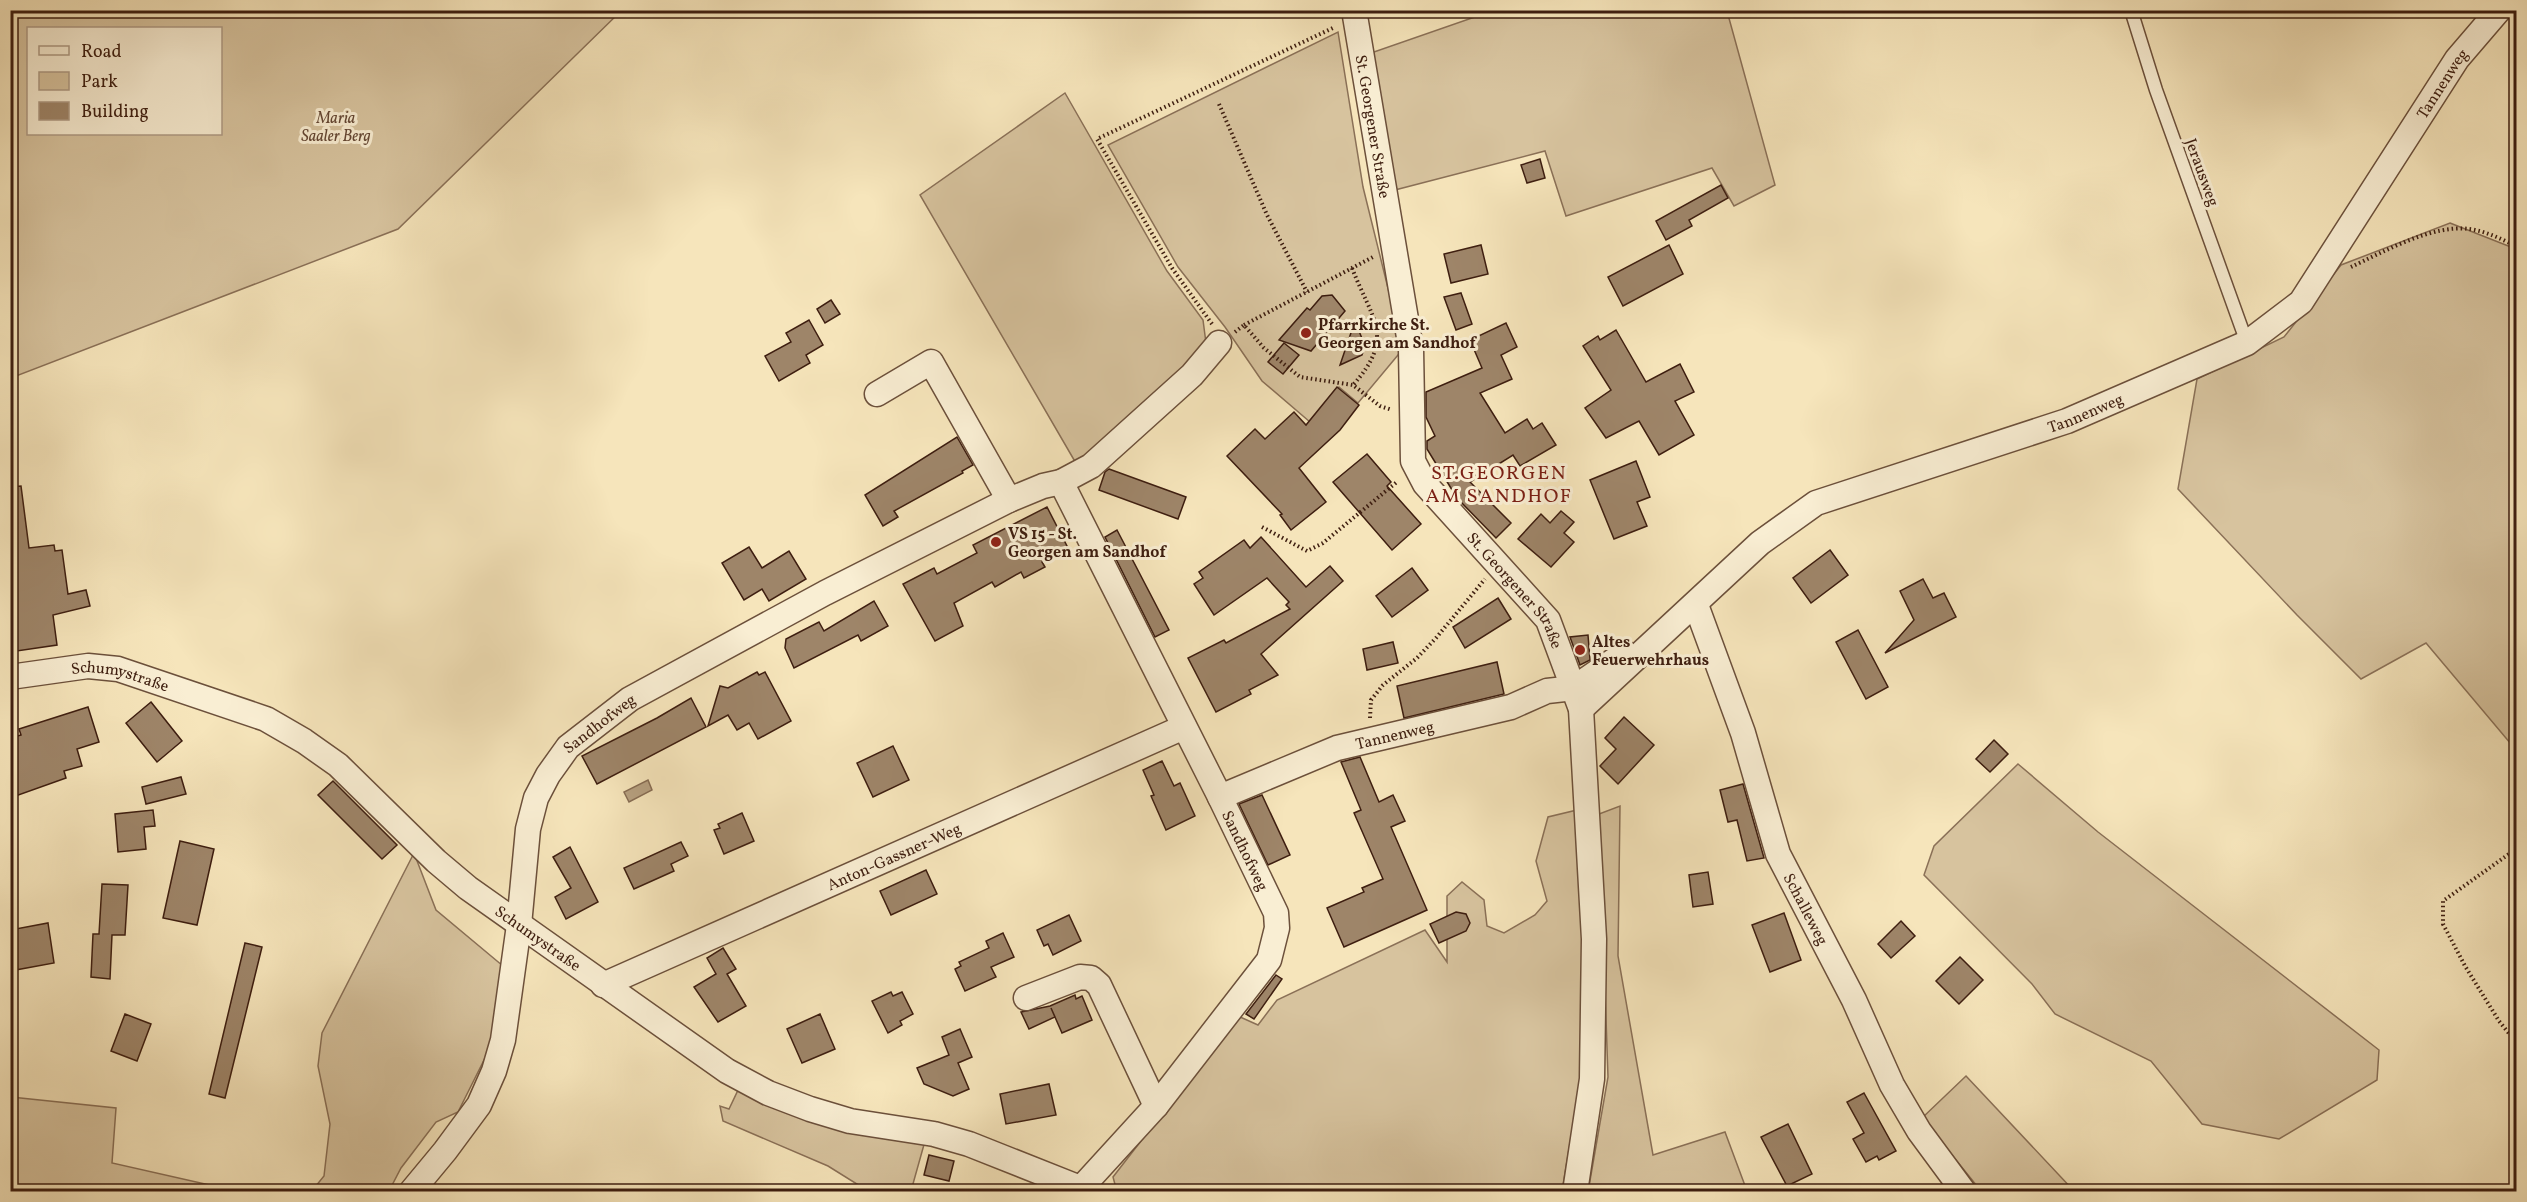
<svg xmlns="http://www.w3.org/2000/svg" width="2527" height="1202" font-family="Vollkorn,serif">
  <rect width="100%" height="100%" fill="#f6e5bb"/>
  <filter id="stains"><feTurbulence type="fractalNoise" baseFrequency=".00333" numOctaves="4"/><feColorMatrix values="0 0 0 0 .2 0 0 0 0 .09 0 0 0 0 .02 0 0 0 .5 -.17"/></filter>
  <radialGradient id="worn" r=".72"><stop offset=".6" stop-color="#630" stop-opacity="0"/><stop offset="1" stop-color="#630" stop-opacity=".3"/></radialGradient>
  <g fill="#d7c39e" stroke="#8a7057" stroke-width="1.5" fill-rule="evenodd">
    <path d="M11 10H621V11L398 229 11 378ZM28 28H220V134H28Z"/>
    <path d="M1492 11H1727L1775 185 1734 206 1712 168 1566 216 1545 151 1391 191 1371 53Z"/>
    <path d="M1338 32 1363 187 1403 349 1358 403 1339 387 1310 422 1262 381 1225 327 1178 267 1108 145Z"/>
    <path d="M1065 93 1167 271 1203 320 1206 343 1193 365 1077 465 920 195Z"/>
    <path d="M2450 223 2516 249V750L2426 643 2361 679 2297 615 2178 489 2197 379 2284 337 2341 265Z"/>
    <path d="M2018 764 2098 832 2379 1050 2377 1080 2279 1139 2202 1124 2151 1061 2055 1014 2032 984 1924 875 1934 846Z"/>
    <path d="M1620 806 1618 956 1653 1155 1725 1132 1747 1191 1588 1192 1608 1077 1599 814Z"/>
    <path d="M1577 810 1584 940 1580 1083 1562 1191 1117 1192 1113 1177 1238 1016 1258 1025 1277 1000 1425 930 1447 962V896L1462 882 1484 900 1487 926 1504 933 1535 915 1547 901 1536 861 1548 817Z"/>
    <path d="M414 853 436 910 503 966 491 1046 458 1112 436 1122 401 1168 389 1191 311 1192 324 1176 330 1124 318 1066 322 1033Z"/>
    <path d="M1966 1076 2074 1191H1981L1922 1118Z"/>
    <path d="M740 1086 925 1141 911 1191 903 1188 905 1191H868L828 1166 723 1121 720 1106 729 1109Z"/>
    <path d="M11 1097 116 1108 112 1163 236 1191H11Z"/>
  </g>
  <path fill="#b7a181" stroke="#876d54" stroke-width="1.5" d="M648 780 652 790 629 802 624 792Z"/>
  <g fill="#9e8569" stroke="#3e1e10" stroke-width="1.5">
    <path d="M1540 159 1545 178 1527 183 1521 165Z"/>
    <path d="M1721 185 1728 198 1689 220 1692 226 1666 240 1656 221Z"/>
    <path d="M1481 245 1488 274 1451 283 1444 254Z"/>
    <path d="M1669 245 1683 274 1623 306 1608 277Z"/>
    <path d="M1461 293 1472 324 1456 330 1444 297Z"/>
    <path d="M1332 295 1345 311 1311 351 1279 340 1307 308 1310 310 1322 296Z"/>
    <path d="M831 300 840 314 825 323 817 309Z"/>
    <path d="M809 320 823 345 806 355 810 363 779 381 765 356 791 342 786 333Z"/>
    <path d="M1355 321 1365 346 1362 355 1340 365Z"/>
    <path d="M1506 323 1517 347 1501 355 1512 379 1480 393 1505 433 1527 419 1533 429 1542 423 1556 445 1520 466 1513 455 1470 482 1511 523 1496 538 1457 498 1427 449V441L1435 436 1426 417V392L1482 368 1470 340Z"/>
    <path d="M1616 330 1646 382 1680 364 1694 392 1675 401 1694 435 1659 455 1639 421 1606 438 1585 408 1611 390 1583 346 1598 336 1600 340Z"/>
    <path d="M1284 343 1299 355 1283 374 1268 362Z"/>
    <path d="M1337 387 1359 405 1340 430 1299 468 1326 502 1291 530 1280 515 1282 514 1227 456 1255 429 1265 439 1294 412 1306 425Z"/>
    <path d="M957 437 973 465 962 471 963 473 894 511 898 517 883 526 865 495Z"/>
    <path d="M1367 454 1391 482 1387 486 1421 524 1392 550 1333 482Z"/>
    <path d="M1636 461 1650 497 1637 502 1647 526 1614 539 1590 480Z"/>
    <path d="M1109 469 1186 497 1178 519 1099 490 1105 472Z"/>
    <path d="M21 486 29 548 54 545 55 551 62 550 68 594 86 590 90 606 53 615 57 645 10 652V487Z"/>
    <path d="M1047 507 1068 548 1042 562 1045 567 1024 578 1021 572 995 587 992 582 954 603 963 626 935 641 903 584 934 568 937 574 977 553 973 545Z"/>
    <path d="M1561 511 1574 522 1564 533 1574 542 1551 567 1518 539 1541 514 1550 523Z"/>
    <path d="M1117 530 1169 630 1155 637 1105 537Z"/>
    <path d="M1261 537 1306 587 1330 566 1343 581 1261 654 1278 675 1249 690 1251 694 1216 712 1188 658 1224 640 1226 643 1290 609 1286 605 1289 602 1267 578 1214 615 1194 584 1203 578 1199 572 1244 540 1250 548Z"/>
    <path d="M749 547 762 568 789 551 806 579 769 601 762 589 744 600 722 563Z"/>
    <path d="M1830 550 1848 575 1811 603 1793 578Z"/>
    <path d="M1412 568 1428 590 1392 617 1376 596Z"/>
    <path d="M1923 579 1933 598 1944 593 1956 617 1885 653 1914 620 1900 591Z"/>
    <path d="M1498 598 1511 619 1465 648 1453 627Z"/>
    <path d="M874 601 888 626 861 641 858 635 794 668 785 648 786 639 819 622 824 631Z"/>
    <path d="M1858 630 1888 687 1866 699 1836 642Z"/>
    <path d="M1588 635 1590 660 1580 665 1570 637Z"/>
    <path d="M1393 642 1398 663 1367 670 1363 649Z"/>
    <path d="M1497 662 1504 694 1404 718 1397 686Z"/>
    <path d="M757 672 759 675 765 672 791 721 758 739 749 723 737 730 728 715 708 726 720 686 728 688Z"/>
    <path d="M691 698 706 727 597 784 582 756 657 718Z"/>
    <path d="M151 702 182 741 157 762 126 723Z"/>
    <path d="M88 707 99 742 77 749 82 766 64 771 66 778 10 798V738L21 735 19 729Z"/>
    <path d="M1624 717 1654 745 1618 784 1600 766 1616 749 1605 738Z"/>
    <path d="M1994 740 2008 754 1990 772 1976 759Z"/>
    <path d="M893 746 909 780 873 797 857 763Z"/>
    <path d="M1360 757 1379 802 1393 795 1405 821 1391 827 1427 910 1344 947 1327 908 1364 892 1362 888 1383 879 1354 813 1361 810 1341 762Z"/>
    <path d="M1162 761 1174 786 1180 783 1195 816 1166 830 1151 796 1154 795 1143 770Z"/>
    <path d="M181 777 186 794 146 804 142 787Z"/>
    <path d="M333 781 397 845 382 859 318 795Z"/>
    <path d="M1743 784 1764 858 1747 861 1737 820 1728 822 1720 790Z"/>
    <path d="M1262 795 1290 855 1268 865 1239 804Z"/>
    <path d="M153 810 155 826 144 827 146 849 118 852 115 814Z"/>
    <path d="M742 813 754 841 724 854 714 830 720 828 718 824Z"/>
    <path d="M180 841 214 849 197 925 163 918Z"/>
    <path d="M681 842 688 856 671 864 674 871 634 889 624 868Z"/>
    <path d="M570 847 598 902 566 919 555 897 571 888 553 857Z"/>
    <path d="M926 870 937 894 891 915 880 891Z"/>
    <path d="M1708 872 1713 904 1693 907 1689 875Z"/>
    <path d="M102 884 128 885 125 935H112L110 979 91 977 93 934H99Z"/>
    <path d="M1456 912 1466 914 1470 923 1466 931 1439 943 1430 924Z"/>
    <path d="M1784 913 1801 960 1770 972 1752 925Z"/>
    <path d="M1069 915 1081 941 1053 955 1048 944 1044 946 1037 930Z"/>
    <path d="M1901 921 1915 936 1891 958 1878 944Z"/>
    <path d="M48 923 54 963 10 971V930Z"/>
    <path d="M1003 933 1014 957 991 967 996 977 965 991 955 969 961 966 959 962 989 948 986 941Z"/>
    <path d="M245 943 262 947 225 1098 209 1094Z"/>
    <path d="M723 948 736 969 727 974 746 1006 718 1022 694 987 716 974 707 958Z"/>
    <path d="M1960 957 1983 980 1959 1004 1936 981Z"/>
    <path d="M1276 975 1282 979 1254 1019 1246 1014Z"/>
    <path d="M891 992 893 996 902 992 913 1014 900 1021 902 1025 888 1033 872 1001Z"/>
    <path d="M1075 995 1076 999 1082 996 1092 1020 1062 1033 1051 1008 1055 1017 1029 1029 1021 1012 1050 1006Z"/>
    <path d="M125 1014 151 1024 137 1061 111 1051Z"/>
    <path d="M820 1014 835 1049 802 1063 787 1029Z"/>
    <path d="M960 1029 972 1057 958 1063 969 1089 953 1096 924 1084 917 1068 949 1055 942 1037Z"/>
    <path d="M1049 1084 1056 1115 1006 1124 1000 1094Z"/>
    <path d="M1864 1093 1896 1151 1879 1160 1877 1156 1866 1162 1853 1139 1864 1133 1847 1102Z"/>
    <path d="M1788 1124 1812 1174 1787 1186 1761 1137Z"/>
    <path d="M929 1155 954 1161 949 1181 924 1175Z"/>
  </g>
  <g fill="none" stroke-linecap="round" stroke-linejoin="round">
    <g stroke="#6c503b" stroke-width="15">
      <path id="service" d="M2131 10 2156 90 2247 343"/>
    </g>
    <g stroke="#6c503b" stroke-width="27">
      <g id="minor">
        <path id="s1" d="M1354 10 1411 349 1413 461 1425 484 1548 620 1581 709 1594 939 1592 1079 1575 1192"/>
        <path d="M877 394 931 362 1009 500"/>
        <path id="s2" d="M1061 482 1220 797 1276 913 1277 928 1269 960 1156 1106 1082 1187"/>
        <path id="s3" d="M1696 605 1743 733 1778 854 1854 1000 1892 1085 1919 1131 1964 1192"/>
        <path id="s4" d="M10 677 88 666 118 669 266 719 304 741 338 765 436 861 468 888 727 1071 768 1093 810 1109 850 1121 934 1134 969 1144 1090 1192"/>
        <path id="s5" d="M1581 709 1760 543 1816 503 2067 421 2247 343 2301 302 2457 59 2499 10"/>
        <path id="s6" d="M1220 797 1337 748 1511 707 1547 691 1574 688 1625 653"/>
        <path id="s7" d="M603 985 1184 727"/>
        <path d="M1026 998 1080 977 1091 978 1099 985 1156 1106"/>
        <path id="s8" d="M411 1192 445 1151 479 1105 494 1071 503 1040 519 925 528 829 536 798 548 775 568 747 630 699 825 593 1009 500 1043 486 1061 482 1091 466 1192 375 1219 343"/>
      </g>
    </g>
    <g stroke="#3e1e10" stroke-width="4" stroke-dasharray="1.5 3" stroke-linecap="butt">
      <path d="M1219 104 1267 215 1307 292"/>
      <path d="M2351 267C2383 252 2433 224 2469 229 2486 231 2501 239 2516 246"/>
      <path d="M1352 268C1372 320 1396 337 1353 385"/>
      <path d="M1212 324 1172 268 1097 139 1335 27"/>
      <path d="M1244 325 1373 257"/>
      <path d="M1235 332 1244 325 1264 348 1300 377 1353 385 1380 406 1392 410"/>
      <path d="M1262 527 1307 551 1323 543 1398 481"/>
      <path d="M1370 718 1371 700 1383 685 1417 658 1436 638 1485 579"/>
      <path d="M2516 849 2443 901V924L2465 966 2499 1021 2516 1042"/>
    </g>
    <use href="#service" stroke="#f9eed3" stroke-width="12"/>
    <use href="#minor" stroke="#f9eed3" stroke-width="24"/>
  </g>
  <g fill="#8f2418" stroke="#f9eed3" stroke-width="2">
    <circle cx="1306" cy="333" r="6"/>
    <circle cx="996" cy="542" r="6"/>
    <circle cx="1580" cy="650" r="6"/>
  </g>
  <g text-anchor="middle" stroke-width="6" stroke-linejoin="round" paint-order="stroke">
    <g font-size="16" fill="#3e1e10" stroke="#f9eed3">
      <text dy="6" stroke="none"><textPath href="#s5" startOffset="1101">Tannenweg</textPath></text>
      <text dy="6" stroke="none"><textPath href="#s1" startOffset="118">St. Georgener Straße</textPath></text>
      <text transform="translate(2203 172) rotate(70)" y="6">Jerausweg</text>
      <text dy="6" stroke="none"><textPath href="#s5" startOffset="597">Tannenweg</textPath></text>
      <text dy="6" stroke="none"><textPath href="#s1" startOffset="622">St. Georgener Straße</textPath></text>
      <text dy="6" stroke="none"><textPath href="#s4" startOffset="112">Schumystraße</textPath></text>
      <text dy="6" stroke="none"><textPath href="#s8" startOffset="524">Sandhofweg</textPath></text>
      <text dy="6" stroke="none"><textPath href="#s6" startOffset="186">Tannenweg</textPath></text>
      <text dy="6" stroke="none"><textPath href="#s2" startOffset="412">Sandhofweg</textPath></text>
      <text dy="6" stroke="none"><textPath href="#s7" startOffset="318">Anton-Gassner-Weg</textPath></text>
      <text dy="6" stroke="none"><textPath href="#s3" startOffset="324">Schalleweg</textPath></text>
      <text dy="6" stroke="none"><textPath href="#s4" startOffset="616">Schumystraße</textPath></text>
    </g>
    <g font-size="16" font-style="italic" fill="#644734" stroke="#f9eed3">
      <text x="336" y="123">Maria<tspan x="336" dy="18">Saaler Berg</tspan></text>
    </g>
    <g font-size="16" font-weight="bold" fill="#3e1e10" stroke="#f9eed3" text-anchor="start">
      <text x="1318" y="330">Pfarrkirche St.<tspan x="1318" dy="18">Georgen am Sandhof</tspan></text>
      <text x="1008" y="539">VS 15 - St.<tspan x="1008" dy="18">Georgen am Sandhof</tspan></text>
      <text x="1592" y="647">Altes<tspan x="1592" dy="18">Feuerwehrhaus</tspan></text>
    </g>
    <g font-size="20" letter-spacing="1.5" fill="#7a1f14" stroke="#f9eed3">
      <text x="1499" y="479">ST.GEORGEN<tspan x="1499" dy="23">AM SANDHOF</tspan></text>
    </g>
  </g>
  <rect width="2527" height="1202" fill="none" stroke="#f6e5bb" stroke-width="36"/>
  <rect x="12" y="12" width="2503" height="1178" fill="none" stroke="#3e1e10" stroke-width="3"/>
  <rect x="18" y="18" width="2491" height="1166" fill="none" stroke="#3e1e10" stroke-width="1.5"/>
  <rect x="27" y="27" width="195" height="108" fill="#f9eed3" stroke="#ae9b85" stroke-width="1.5"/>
  <rect x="39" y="46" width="30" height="9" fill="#f9eed3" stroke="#ae9b85" stroke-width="1.5"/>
  <text x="81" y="57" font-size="18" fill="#3e1e10">Road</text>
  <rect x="39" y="72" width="30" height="18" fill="#d7c39e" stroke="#ae9b85" stroke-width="1.5"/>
  <text x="81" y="87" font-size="18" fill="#3e1e10">Park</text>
  <rect x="39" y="102" width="30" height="18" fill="#9e8569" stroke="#ae9b85" stroke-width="1.5"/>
  <text x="81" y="117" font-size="18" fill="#3e1e10">Building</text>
  <rect width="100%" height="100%" filter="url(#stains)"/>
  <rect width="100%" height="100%" fill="url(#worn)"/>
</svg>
